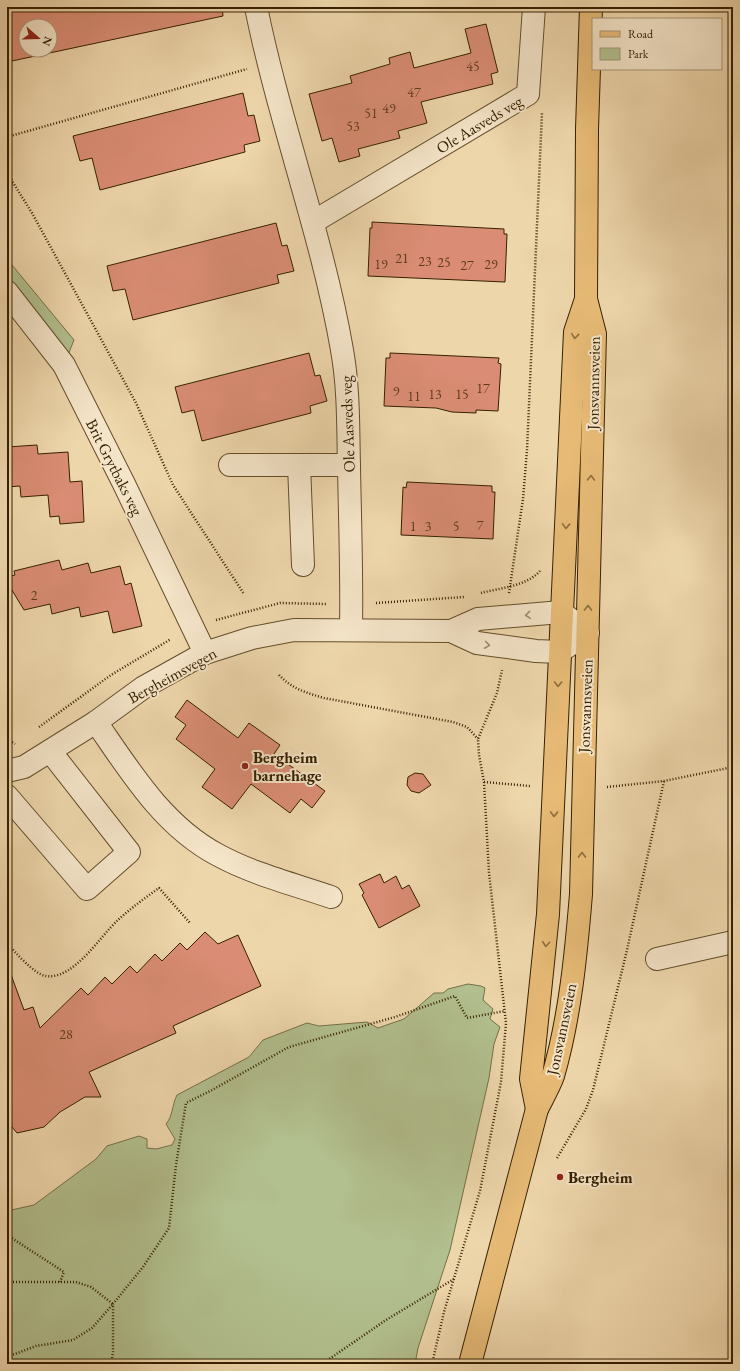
<svg xmlns="http://www.w3.org/2000/svg" width="740" height="1371" font-family="'EB Garamond',serif">
  <rect width="100%" height="100%" fill="#eed6ab"/>
  <filter id="stains"><feTurbulence type="fractalNoise" baseFrequency=".005" numOctaves="4"/><feColorMatrix values="0 0 0 0 .2 0 0 0 0 .09 0 0 0 0 .02 0 0 0 .5 -.17"/></filter>
  <radialGradient id="worn" r=".72"><stop offset=".6" stop-color="#630" stop-opacity="0"/><stop offset="1" stop-color="#630" stop-opacity=".3"/></radialGradient>
  <g fill="#b2bf8e" stroke="#747047">
    <path d="M7 259 74 340 64 365 7 292Z"/>
    <path d="M468 984 481 986 485 988 483 1000 493 1009 490 1019 500 1027 494 1044 489 1078 450 1250 418 1348 415 1364H7V1211L34 1205 96 1159 107 1146 139 1136 147 1139V1148L156 1149 172 1145 175 1139 166 1124C173 1116 172 1105 177 1095L249 1057 263 1040 307 1023 319 1026 367 1022 378 1028 404 1019 434 993H443L448 989Z"/>
  </g>
  <g fill="#da8d74" stroke="#352000" fill-rule="evenodd">
    <path d="M7 7H222L223 16 12 61 7 50ZM26 26H50V50H26Z"/>
    <path d="M486 24 498 72 491 74 493 84 421 102 427 123 398 131 400 138 358 149 360 156 339 162 332 138 322 141 309 94 352 83 350 76 390 64 389 58 410 52 414 68 471 53 465 29Z"/>
    <path d="M243 93 248 116 254 115 260 141 244 145 245 152 100 190 92 158 80 161 73 136Z"/>
    <path d="M372 222 504 229V234H507L505 282 368 276 370 228H372Z"/>
    <path d="M276 223 282 246 287 245 294 271 277 275 279 283 133 320 125 289 113 291 107 266Z"/>
    <path d="M309 353 315 376 320 375 327 401 310 406 311 413 202 441 194 410 182 413 175 387Z"/>
    <path d="M390 353 499 358 498 363 501 364 498 411 476 410V413L452 412 436 408 384 406 386 358H390Z"/>
    <path d="M37 445 38 454 68 452 70 482 82 481 84 522 60 524 59 516 50 517 48 495 21 497 20 486 7 487V447Z"/>
    <path d="M407 482 492 486V492H495L493 539 401 535 403 487 406 488Z"/>
    <path d="M59 560 62 570 88 563 91 573 120 566 125 585 131 583 142 626 113 633 108 611 81 617 79 607 52 614 50 604 24 610 7 582V577L15 575 14 571Z"/>
    <path d="M187 700 238 738 249 723 280 745 274 754 325 791 312 808 301 799 290 813 251 784 232 809 202 787 215 769 176 739 186 725 175 717Z"/>
    <path d="M415 773 423 774 431 785 419 793 411 791 407 785 408 777Z"/>
    <path d="M380 874 384 883 396 876 402 889 409 885 420 906 379 928 362 895 364 893 359 884Z"/>
    <path d="M205 932 218 944 238 935 261 986 173 1026 176 1033 89 1072 101 1097H85L60 1112 44 1127 17 1133 7 1121V972H10L24 1010 33 1007 40 1028 81 988 88 995 105 977 112 984 130 966 137 973 155 954 162 961 180 943 187 950Z"/>
  </g>
  <g fill="none" stroke-linecap="round" stroke-linejoin="round">
    <g stroke="#634e2b" stroke-width="24">
      <g id="minor">
        <path d="M256 7C279 122 322 234 342 350 349 389 348 428 349 467 350 522 352 576 351 630"/>
        <path d="M313 222 528 94 534 7"/>
        <path d="M7 292 64 365 124 484 205 653"/>
        <path d="M230 465H349"/>
        <path d="M299 465 303 565"/>
        <path d="M96 722C130 771 163 826 218 855 253 874 293 884 331 897"/>
        <path d="M7 771 24 767 96 722 144 687 205 653 252 638 294 630 451 631 477 643 536 651 559 652 588 633 561 612 478 619 451 631"/>
        <path d="M7 796 87 889 129 852 50 751"/>
        <path d="M657 959 733 942"/>
      </g>
    </g>
    <g stroke="#352000" stroke-width="24">
      <g id="major">
        <path d="M537 1109 531 1079 548 914 575 332 586 299"/>
        <path d="M470 1364 537 1109C542 1099 549 1087 553 1076 570 1017 576 955 581 894L595 334 586 299 587 129 591 7"/>
      </g>
    </g>
    <g stroke="#352000" stroke-width="2.5" stroke-dasharray="1 2" stroke-linecap="butt">
      <path d="M7 137 247 69"/>
      <path d="M7 168 12 181 32 213 136 403 173 485 244 594"/>
      <path d="M7 223 12 181"/>
      <path d="M481 593C500 588 527 586 540 571"/>
      <path d="M509 593 523 499 527 450 542 113"/>
      <path d="M376 603 464 597"/>
      <path d="M216 620 280 603 327 604"/>
      <path d="M279 675C292 689 307 693 324 698L453 722 467 727 478 739"/>
      <path d="M39 727 111 675 171 639"/>
      <path d="M7 739 15 744"/>
      <path d="M484 782 530 786"/>
      <path d="M607 787 664 781 733 767"/>
      <path d="M7 943C14 951 35 975 46 976 74 980 100 936 118 920 131 908 145 898 159 888L190 923"/>
      <path d="M557 1158 586 1109 593 1090 627 950 664 781"/>
      <path d="M7 1235 64 1272 60 1282"/>
      <path d="M7 1282H76L91 1287 113 1304 92 1328 73 1340 36 1346 7 1357"/>
      <path d="M111 1364 113 1352V1304L143 1267 169 1228 176 1165 186 1103 212 1090 289 1047 395 1017 455 996 467 1018 505 1011"/>
      <path d="M322 1364 386 1320 454 1279"/>
      <path d="M432 1364 444 1312 480 1191 501 1082 506 1023 489 873 484 782 479 755 478 739 497 693 502 670"/>
    </g>
    <use href="#minor" stroke="#f4e4c8" stroke-width="22"/>
    <use href="#major" stroke="#e7bb76" stroke-width="22"/>
  </g>
  <defs><path id="oneway-chevron" d="M-2-3.5L2.5 0L-2 3.5" fill="none" stroke-width="1.6" stroke-linecap="round" stroke-linejoin="round"/></defs>
  <g stroke="#8e6e3b">
    <use href="#oneway-chevron" transform="translate(575 336) rotate(96)"/>
    <use href="#oneway-chevron" transform="translate(591 478) rotate(-89)"/>
    <use href="#oneway-chevron" transform="translate(566 526) rotate(92)"/>
    <use href="#oneway-chevron" transform="translate(588 608) rotate(-89)"/>
    <use href="#oneway-chevron" transform="translate(558 684) rotate(92)"/>
    <use href="#oneway-chevron" transform="translate(554 814) rotate(92)"/>
    <use href="#oneway-chevron" transform="translate(582 855) rotate(-89)"/>
    <use href="#oneway-chevron" transform="translate(546 944) rotate(95)"/>
  </g>
  <g stroke="#9e8c6e">
    <use href="#oneway-chevron" transform="translate(528 615) rotate(175)"/>
    <use href="#oneway-chevron" transform="translate(487 645) rotate(8)"/>
  </g>
  <g fill="#8f2418" stroke="#f4e4c8" stroke-width="1.5">
    <circle cx="245" cy="766" r="4"/>
    <circle cx="560" cy="1177" r="4"/>
  </g>
  <g text-anchor="middle" stroke-width="4" stroke-linejoin="round" paint-order="stroke">
    <g font-size="14" fill="#5e3b1d">
      <text x="473" y="71">45</text>
      <text x="414" y="97">47</text>
      <text x="389" y="113">49</text>
      <text x="371" y="118">51</text>
      <text x="353" y="131">53</text>
      <text x="402" y="263">21</text>
      <text x="425" y="266">23</text>
      <text x="444" y="267">25</text>
      <text x="381" y="269">19</text>
      <text x="491" y="269">29</text>
      <text x="467" y="270">27</text>
      <text x="483" y="393">17</text>
      <text x="396" y="396">9</text>
      <text x="435" y="399">13</text>
      <text x="462" y="399">15</text>
      <text x="414" y="401">11</text>
      <text x="480" y="530">7</text>
      <text x="413" y="531">1</text>
      <text x="428" y="531">3</text>
      <text x="456" y="531">5</text>
      <text x="34" y="600">2</text>
      <text x="66" y="1039">28</text>
    </g>
    <g font-size="16" fill="#352000" stroke="#f4e4c8">
      <text transform="translate(479 124) rotate(-31)" y="6">Ole Aasveds veg</text>
      <text transform="translate(593 383) rotate(-89)" y="6">Jonsvannsveien</text>
      <text transform="translate(347 424) rotate(-92)" y="6">Ole Aasveds veg</text>
      <text transform="translate(115 467) rotate(63)" y="6">Brit Grytbaks veg</text>
      <text transform="translate(172 675) rotate(-29)" y="6">Bergheimsvegen</text>
      <text transform="translate(585 706) rotate(-88)" y="6">Jonsvannsveien</text>
      <text transform="translate(561 1029) rotate(-78)" y="6">Jonsvannsveien</text>
    </g>
    <g font-size="16" font-weight="bold" fill="#352000" stroke="#f4e4c8" text-anchor="start">
      <text x="253" y="763">Bergheim<tspan x="253" dy="18">barnehage</tspan></text>
      <text x="568" y="1183">Bergheim</text>
    </g>
  </g>
  <rect width="740" height="1371" fill="none" stroke="#eed6ab" stroke-width="24"/>
  <rect x="8" y="8" width="724" height="1355" fill="none" stroke="#352000" stroke-width="2"/>
  <rect x="12" y="12" width="716" height="1347" fill="none" stroke="#352000"/>
  <rect x="592" y="18" width="130" height="52" fill="#f4e4c8" stroke="#a89678"/>
  <rect x="600" y="31" width="20" height="6" fill="#e7bb76" stroke="#a89678"/>
  <text x="628" y="38" font-size="12" fill="#352000">Road</text>
  <rect x="600" y="48" width="20" height="12" fill="#b2bf8e" stroke="#a89678"/>
  <text x="628" y="58" font-size="12" fill="#352000">Park</text>
  <g transform="translate(38 38) rotate(110)"><circle r="19" fill="#f4e4c8" stroke="#a89678"/>
  <path d="M0-3L7 15L0 10L-7 15Z" fill="#8f2418"/>
  <text y="-6" font-size="11" font-weight="bold" text-anchor="middle" fill="#352000">N</text>
  </g>
  <rect width="100%" height="100%" filter="url(#stains)"/>
  <rect width="100%" height="100%" fill="url(#worn)"/>
</svg>
